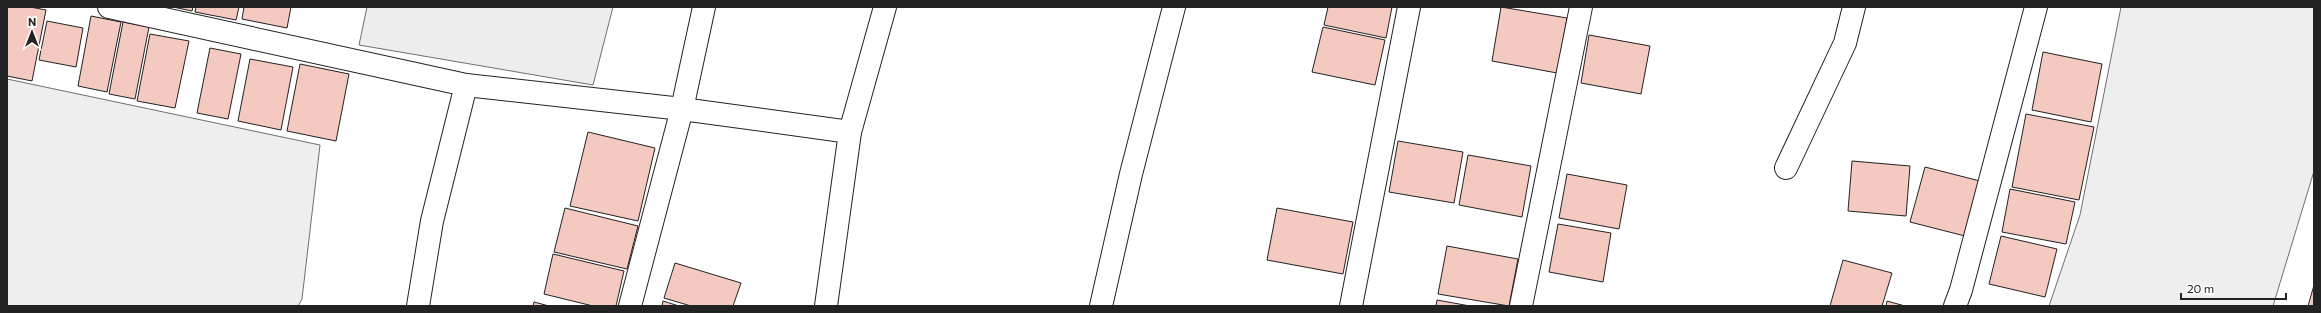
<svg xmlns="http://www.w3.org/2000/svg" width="2321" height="313" font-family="Commissioner,sans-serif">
  <rect width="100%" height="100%" fill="#fff"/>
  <g fill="#eee" stroke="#6f6f6f">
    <path d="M2121 7H2314V171L2273 306H2049L2080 215Z"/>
    <path d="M7 79 320 145 302 299 298 306H7Z"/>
  </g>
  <path fill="#ededed" stroke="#6f6f6f" d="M367 7H613L593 85 359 45Z"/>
  <g fill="#f3c9c0" stroke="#222">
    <path d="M7 7H30L46 10 32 81 7 76Z"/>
    <path d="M173 7H193L192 11Z"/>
    <path d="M196 7H239L236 20 195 12Z"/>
    <path d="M244 7H291L287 28 242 19Z"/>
    <path d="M1328 7H1392L1386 38 1324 25Z"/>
    <path d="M1501 7 1567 18 1557 73 1492 61Z"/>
    <path d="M91 16 121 22 107 92 78 86Z"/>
    <path d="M47 21 83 28 76 67 39 60Z"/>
    <path d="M123 22 149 27 135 99 109 94Z"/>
    <path d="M1323 27 1385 40 1375 85 1312 72Z"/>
    <path d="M150 34 189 41 175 108 137 101Z"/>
    <path d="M1589 35 1650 46 1641 94 1581 83Z"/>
    <path d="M210 48 241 54 228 119 197 113Z"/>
    <path d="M2043 52 2102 64 2091 122 2032 110Z"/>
    <path d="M250 59 293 67 281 130 238 121Z"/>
    <path d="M300 64 349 74 336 141 287 131Z"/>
    <path d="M2026 114 2094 127 2079 200 2012 187Z"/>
    <path d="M588 132 655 148 638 221 570 206Z"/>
    <path d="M1398 141 1463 152 1454 203 1389 192Z"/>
    <path d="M1468 155 1531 166 1522 217 1459 205Z"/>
    <path d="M1852 161 1910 166 1906 216 1848 211Z"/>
    <path d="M1925 167 1980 181 1965 236 1910 222Z"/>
    <path d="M1567 174 1627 185 1619 229 1559 218Z"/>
    <path d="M2010 189 2075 202 2066 244 2002 232Z"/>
    <path d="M565 208 638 226 627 269 554 252Z"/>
    <path d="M1277 208 1353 222 1343 274 1267 260Z"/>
    <path d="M1558 224 1611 233 1603 282 1549 272Z"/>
    <path d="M2001 236 2057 249 2045 297 1989 284Z"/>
    <path d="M1447 246 1518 259 1509 306 1438 294Z"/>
    <path d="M553 254 624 271 616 306H593L544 294Z"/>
    <path d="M1843 260 1892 273 1882 306H1830Z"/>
    <path d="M675 263 741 283 733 306H691L664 298Z"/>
    <path d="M2314 285V306H2308Z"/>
    <path d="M1437 300 1470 306H1436Z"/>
    <path d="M663 301 679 306H662Z"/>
    <path d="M1887 301 1905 306H1886Z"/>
    <path d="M534 302 549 306H533Z"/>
  </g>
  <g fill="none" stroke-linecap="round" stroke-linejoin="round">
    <g stroke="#222" stroke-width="24">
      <g id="minor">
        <path d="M109 7 466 85 682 109 850 132 885 7"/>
        <path d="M1786 168 1845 43 1854 7"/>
        <path d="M418 306 432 221 466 85"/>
        <path d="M630 306 682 109 704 7"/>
        <path d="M826 306 850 132"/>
        <path d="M1101 306 1131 174 1174 7"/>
        <path d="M1351 306 1409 7"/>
        <path d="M1521 306 1581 7"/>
        <path d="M1955 306 1961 290 2036 7"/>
      </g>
    </g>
    <use href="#minor" stroke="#fff" stroke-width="22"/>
  </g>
  <rect width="2321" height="313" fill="none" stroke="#222222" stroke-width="16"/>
  <g transform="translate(32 32)" stroke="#ffffff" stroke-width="3" paint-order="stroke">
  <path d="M0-3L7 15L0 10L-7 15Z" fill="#222222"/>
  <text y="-6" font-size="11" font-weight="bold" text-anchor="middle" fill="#222222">N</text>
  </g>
  <path d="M2181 293v6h105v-6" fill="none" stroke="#222222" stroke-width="2"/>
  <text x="2187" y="293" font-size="12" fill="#222222" stroke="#ffffff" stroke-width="3" paint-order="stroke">20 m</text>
</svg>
